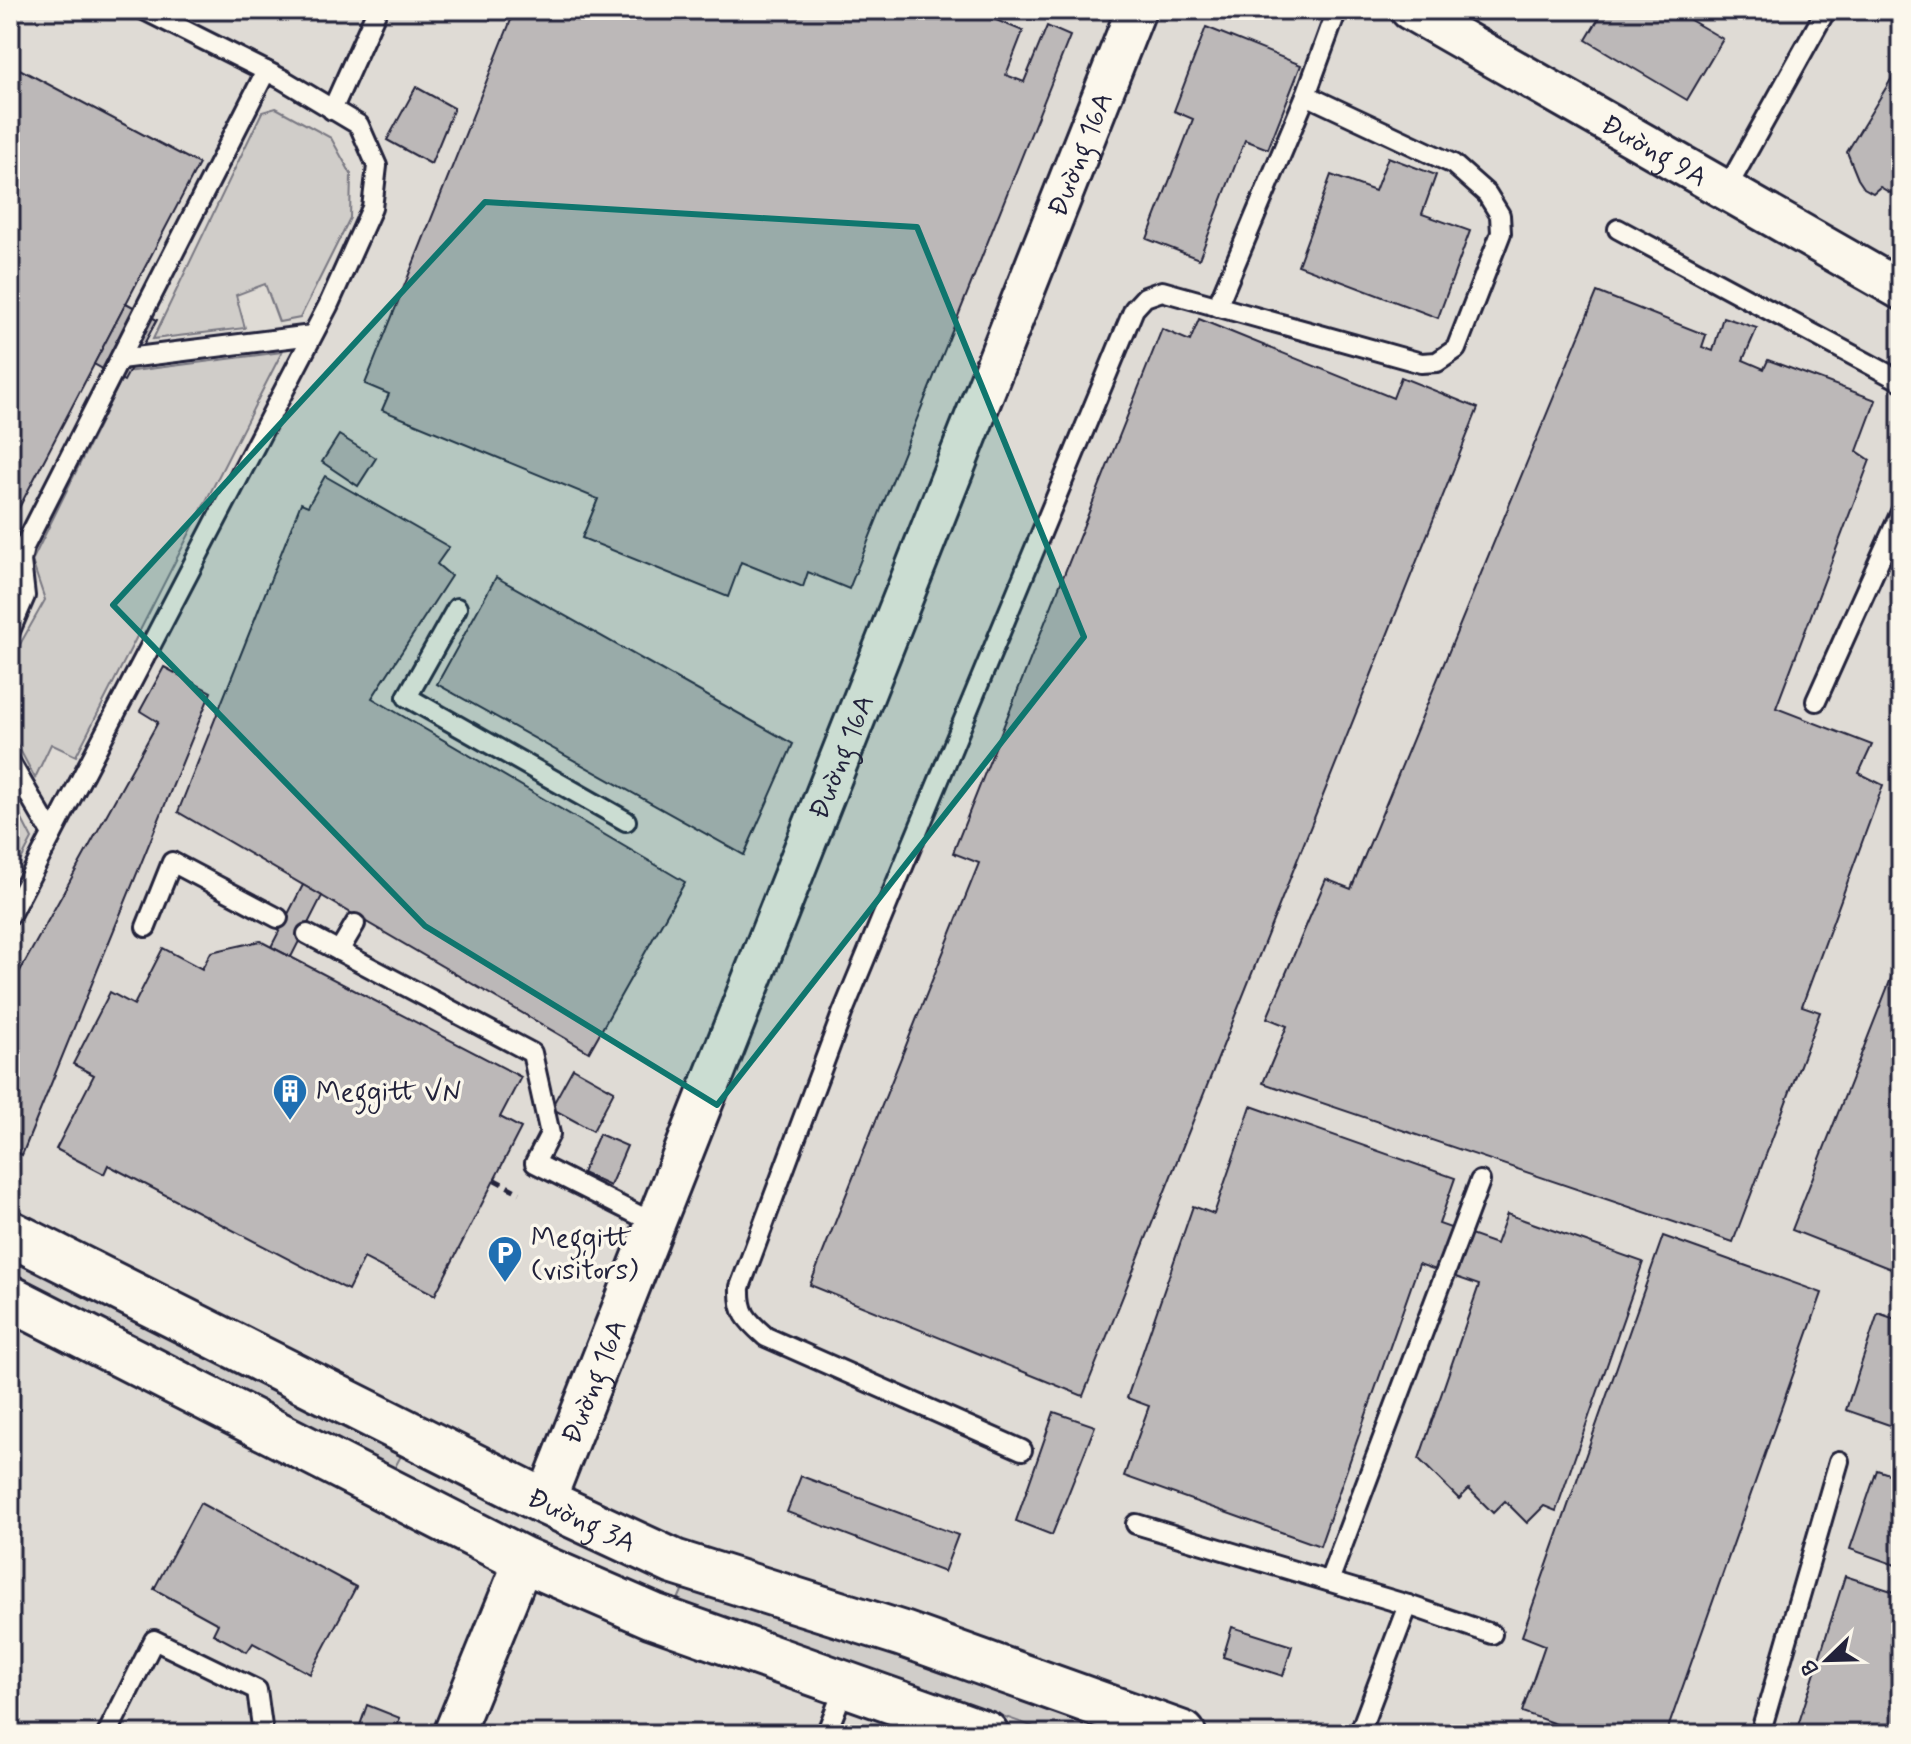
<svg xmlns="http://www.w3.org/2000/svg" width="1911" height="1744" font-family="Mynerve,sans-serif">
  <rect width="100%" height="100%" fill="#eeeae2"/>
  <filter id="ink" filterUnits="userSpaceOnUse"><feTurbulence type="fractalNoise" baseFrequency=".0125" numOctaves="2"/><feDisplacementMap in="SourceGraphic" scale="16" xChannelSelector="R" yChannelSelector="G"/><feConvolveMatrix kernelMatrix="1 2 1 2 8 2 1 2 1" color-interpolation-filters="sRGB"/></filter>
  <g filter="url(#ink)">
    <rect fill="#dfdbd5" x="10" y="10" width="1891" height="1724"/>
    <g fill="#d0cdc9" stroke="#797882" stroke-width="2">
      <path d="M276 108 331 138 351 174 350 218 300 318 279 322 265 284 236 295 245 328 153 339 262 112Z"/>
      <path d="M282 352 76 756 51 744 35 778 10 731V662L45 600 32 561 125 372Z"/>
      <path d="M10 796 32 839 10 881Z"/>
      <path d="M10 1257 402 1454 393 1471 10 1274Z"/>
      <path d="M684 1586 885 1650 1119 1734H1054L677 1602Z"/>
    </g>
    <g fill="#bcb8b8" stroke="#22223b" stroke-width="2">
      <path d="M515 10H994L991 18 1023 31 1006 75 1024 82 1047 26 1070 36 849 589 808 572 803 587 741 562 728 597 582 538 598 499 382 410 389 394 365 384Z"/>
      <path d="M1598 10H1673L1723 39 1687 100 1586 40 1602 13Z"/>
      <path d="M1206 27 1301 65 1268 149 1245 140 1199 259 1147 239 1193 119 1174 111Z"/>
      <path d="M1901 63V199L1880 187 1873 193 1864 188 1858 179 1847 152Z"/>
      <path d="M10 64 199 164 10 525Z"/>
      <path d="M416 87 454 108 431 164 387 140Z"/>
      <path d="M1388 157 1436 175 1422 214 1470 231 1438 318 1298 265 1331 175 1375 191Z"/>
      <path d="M1597 292 1706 335 1702 347 1713 351 1723 317 1757 328 1743 360 1764 369 1768 360 1876 400 1857 451 1870 460 1776 708 1872 745 1859 773 1883 785 1802 1006 1820 1012 1733 1242 1263 1083 1287 1026 1267 1018 1326 879 1351 889Z"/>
      <path d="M126 303 157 320 124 381 94 364Z"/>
      <path d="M1199 319 1393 398 1401 377 1478 408 1083 1396 810 1285 979 863 953 853 1162 329 1190 341Z"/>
      <path d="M339 435 376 458 358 486 322 462Z"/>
      <path d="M325 476 449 547 437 564 451 576 372 698 685 882 589 1052 178 812 301 503 308 506Z"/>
      <path d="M496 577 793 744 744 855 437 684Z"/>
      <path d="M164 667 211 692 22 1155 10 1149V989L158 722 140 711Z"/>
      <path d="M303 885 322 896 291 957 271 947Z"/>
      <path d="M260 941 521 1077 500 1117 521 1128 435 1295 364 1258 348 1290 108 1165 104 1174 56 1149 94 1075 73 1064 110 992 134 1005 163 948 202 969 211 952Z"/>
      <path d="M1901 953V1273L1792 1230Z"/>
      <path d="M573 1068 614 1091 593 1131 551 1108Z"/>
      <path d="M1251 1106 1455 1178 1439 1224 1496 1244 1507 1214 1643 1262 1556 1511 1544 1506 1527 1523 1505 1501 1493 1513 1469 1489 1459 1499 1419 1459 1479 1285 1419 1264 1320 1546 1124 1476 1149 1406 1127 1398 1193 1206 1214 1214Z"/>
      <path d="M599 1134 627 1146 610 1186 582 1173Z"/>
      <path d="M1663 1236 1822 1293 1666 1734H1584L1522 1712 1545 1645 1522 1636Z"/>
      <path d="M1878 1313 1901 1321V1429L1846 1410Z"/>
      <path d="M1054 1412 1095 1426 1052 1535 1016 1521Z"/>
      <path d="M1877 1470 1901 1478V1567L1850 1549Z"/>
      <path d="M801 1476 958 1535 944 1572 787 1512Z"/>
      <path d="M200 1503 356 1587 310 1674 253 1643 247 1652 213 1634 218 1624 154 1589Z"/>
      <path d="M1845 1576 1901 1594V1734H1803L1796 1732Z"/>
      <path d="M1232 1627 1292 1646 1283 1676 1223 1657Z"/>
      <path d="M367 1705 400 1718 394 1734H357Z"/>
    </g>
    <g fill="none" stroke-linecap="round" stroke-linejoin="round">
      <g stroke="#22223b" stroke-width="24">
        <g id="service">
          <path d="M332 110 377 10"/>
          <path d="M1726 190 1826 10"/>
          <path d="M1618 229 1901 381"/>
          <path d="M1217 307 1306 95"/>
          <path d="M120 359 312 335"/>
          <path d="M457 608 407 697 626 821"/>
          <path d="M10 631 25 596 21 561 24 547 266 71"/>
          <path d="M1816 701 1901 512"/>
          <path d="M10 762 52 834"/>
          <path d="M10 915 328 306 372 208 377 166 359 125 282 79 144 10"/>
          <path d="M146 927 172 862 278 918"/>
          <path d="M307 934 532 1053 550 1134 535 1163 654 1223"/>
          <path d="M339 951 355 924"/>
          <path d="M1022 1450 766 1337C747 1320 739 1314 740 1287L842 1014 1134 309 1145 297 1162 291 1421 363 1437 362 1456 349 1501 233 1500 215 1487 194 1453 164 1306 95 1337 10"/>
          <path d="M1136 1524 1408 1605 1492 1634"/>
          <path d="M1329 1581 1480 1181"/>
          <path d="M107 1734 154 1640 257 1690 263 1734"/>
          <path d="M826 1734 845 1686"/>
          <path d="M1359 1734 1408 1605"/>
          <path d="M1760 1734 1839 1461"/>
        </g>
      </g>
      <g stroke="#22223b" stroke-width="44">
        <g id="minor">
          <path id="s1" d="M1410 10 1901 290"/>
          <path id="s2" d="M545 1502 1136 10"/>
          <path d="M453 1734 524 1560"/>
        </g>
      </g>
      <g stroke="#22223b" stroke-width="50">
        <g id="tertiary">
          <path id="s3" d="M10 1233 545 1502 674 1562 903 1634 1183 1734"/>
          <path d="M10 1298 524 1560 653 1616 986 1734"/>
        </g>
      </g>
      <path stroke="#22223b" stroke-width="5" stroke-dasharray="8 6" stroke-linecap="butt" d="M495 1180 520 1193"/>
      <use href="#service" stroke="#fbf7ec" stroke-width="18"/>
      <use href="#minor" stroke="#fbf7ec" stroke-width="38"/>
      <use href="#tertiary" stroke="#fbf7ec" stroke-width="44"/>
    </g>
  </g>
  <path fill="#0f766e" fill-opacity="0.2" stroke="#0f766e" stroke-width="6" stroke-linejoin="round" d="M485 202 917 227 1084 637 717 1105 425 926 113 605Z"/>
  <defs>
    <g id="building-pin" transform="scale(1.8)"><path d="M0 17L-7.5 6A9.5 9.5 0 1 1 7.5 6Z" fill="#1f6fb2" stroke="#fbf7ec"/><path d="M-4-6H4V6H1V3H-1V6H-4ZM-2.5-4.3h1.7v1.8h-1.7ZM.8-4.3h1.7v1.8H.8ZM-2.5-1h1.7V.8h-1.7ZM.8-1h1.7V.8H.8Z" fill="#fff"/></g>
    <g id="parking-pin" transform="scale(1.8)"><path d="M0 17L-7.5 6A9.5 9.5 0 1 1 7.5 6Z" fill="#1f6fb2" stroke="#fbf7ec"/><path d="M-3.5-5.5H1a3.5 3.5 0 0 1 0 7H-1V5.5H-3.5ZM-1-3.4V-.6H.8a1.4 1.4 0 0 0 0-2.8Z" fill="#fff"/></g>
  </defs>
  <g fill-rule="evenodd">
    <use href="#building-pin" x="290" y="1091"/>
    <use href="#parking-pin" x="505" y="1253"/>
  </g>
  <g text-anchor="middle" stroke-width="7" stroke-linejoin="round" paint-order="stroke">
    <g font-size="28" fill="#22223b" stroke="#fbf7ec">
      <text dy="10" stroke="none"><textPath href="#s1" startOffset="282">Đường 9A</textPath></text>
      <text dy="10" stroke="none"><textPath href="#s2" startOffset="1450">Đường 16A</textPath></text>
      <text dy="10" stroke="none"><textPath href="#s2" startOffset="802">Đường 16A</textPath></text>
      <text dy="10" stroke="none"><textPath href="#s2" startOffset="130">Đường 16A</textPath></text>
      <text dy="10" stroke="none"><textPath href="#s3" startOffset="640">Đường 3A</textPath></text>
    </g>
    <g font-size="28" fill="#22223b" stroke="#fbf7ec" text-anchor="start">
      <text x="316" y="1101">Meggitt VN</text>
      <text x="531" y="1247">Meggitt<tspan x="531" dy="32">(visitors)</tspan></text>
    </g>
  </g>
  <rect width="1911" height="1744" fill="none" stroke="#fbf7ec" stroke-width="40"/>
  <rect x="20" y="20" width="1871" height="1704" fill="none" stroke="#22223b" stroke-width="3" filter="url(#ink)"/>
  <g transform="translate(1827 1660) rotate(247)" stroke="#fbf7ec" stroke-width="6" paint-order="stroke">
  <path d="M0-6L14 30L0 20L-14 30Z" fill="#22223b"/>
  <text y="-12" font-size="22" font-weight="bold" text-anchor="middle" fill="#22223b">B</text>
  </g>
</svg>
